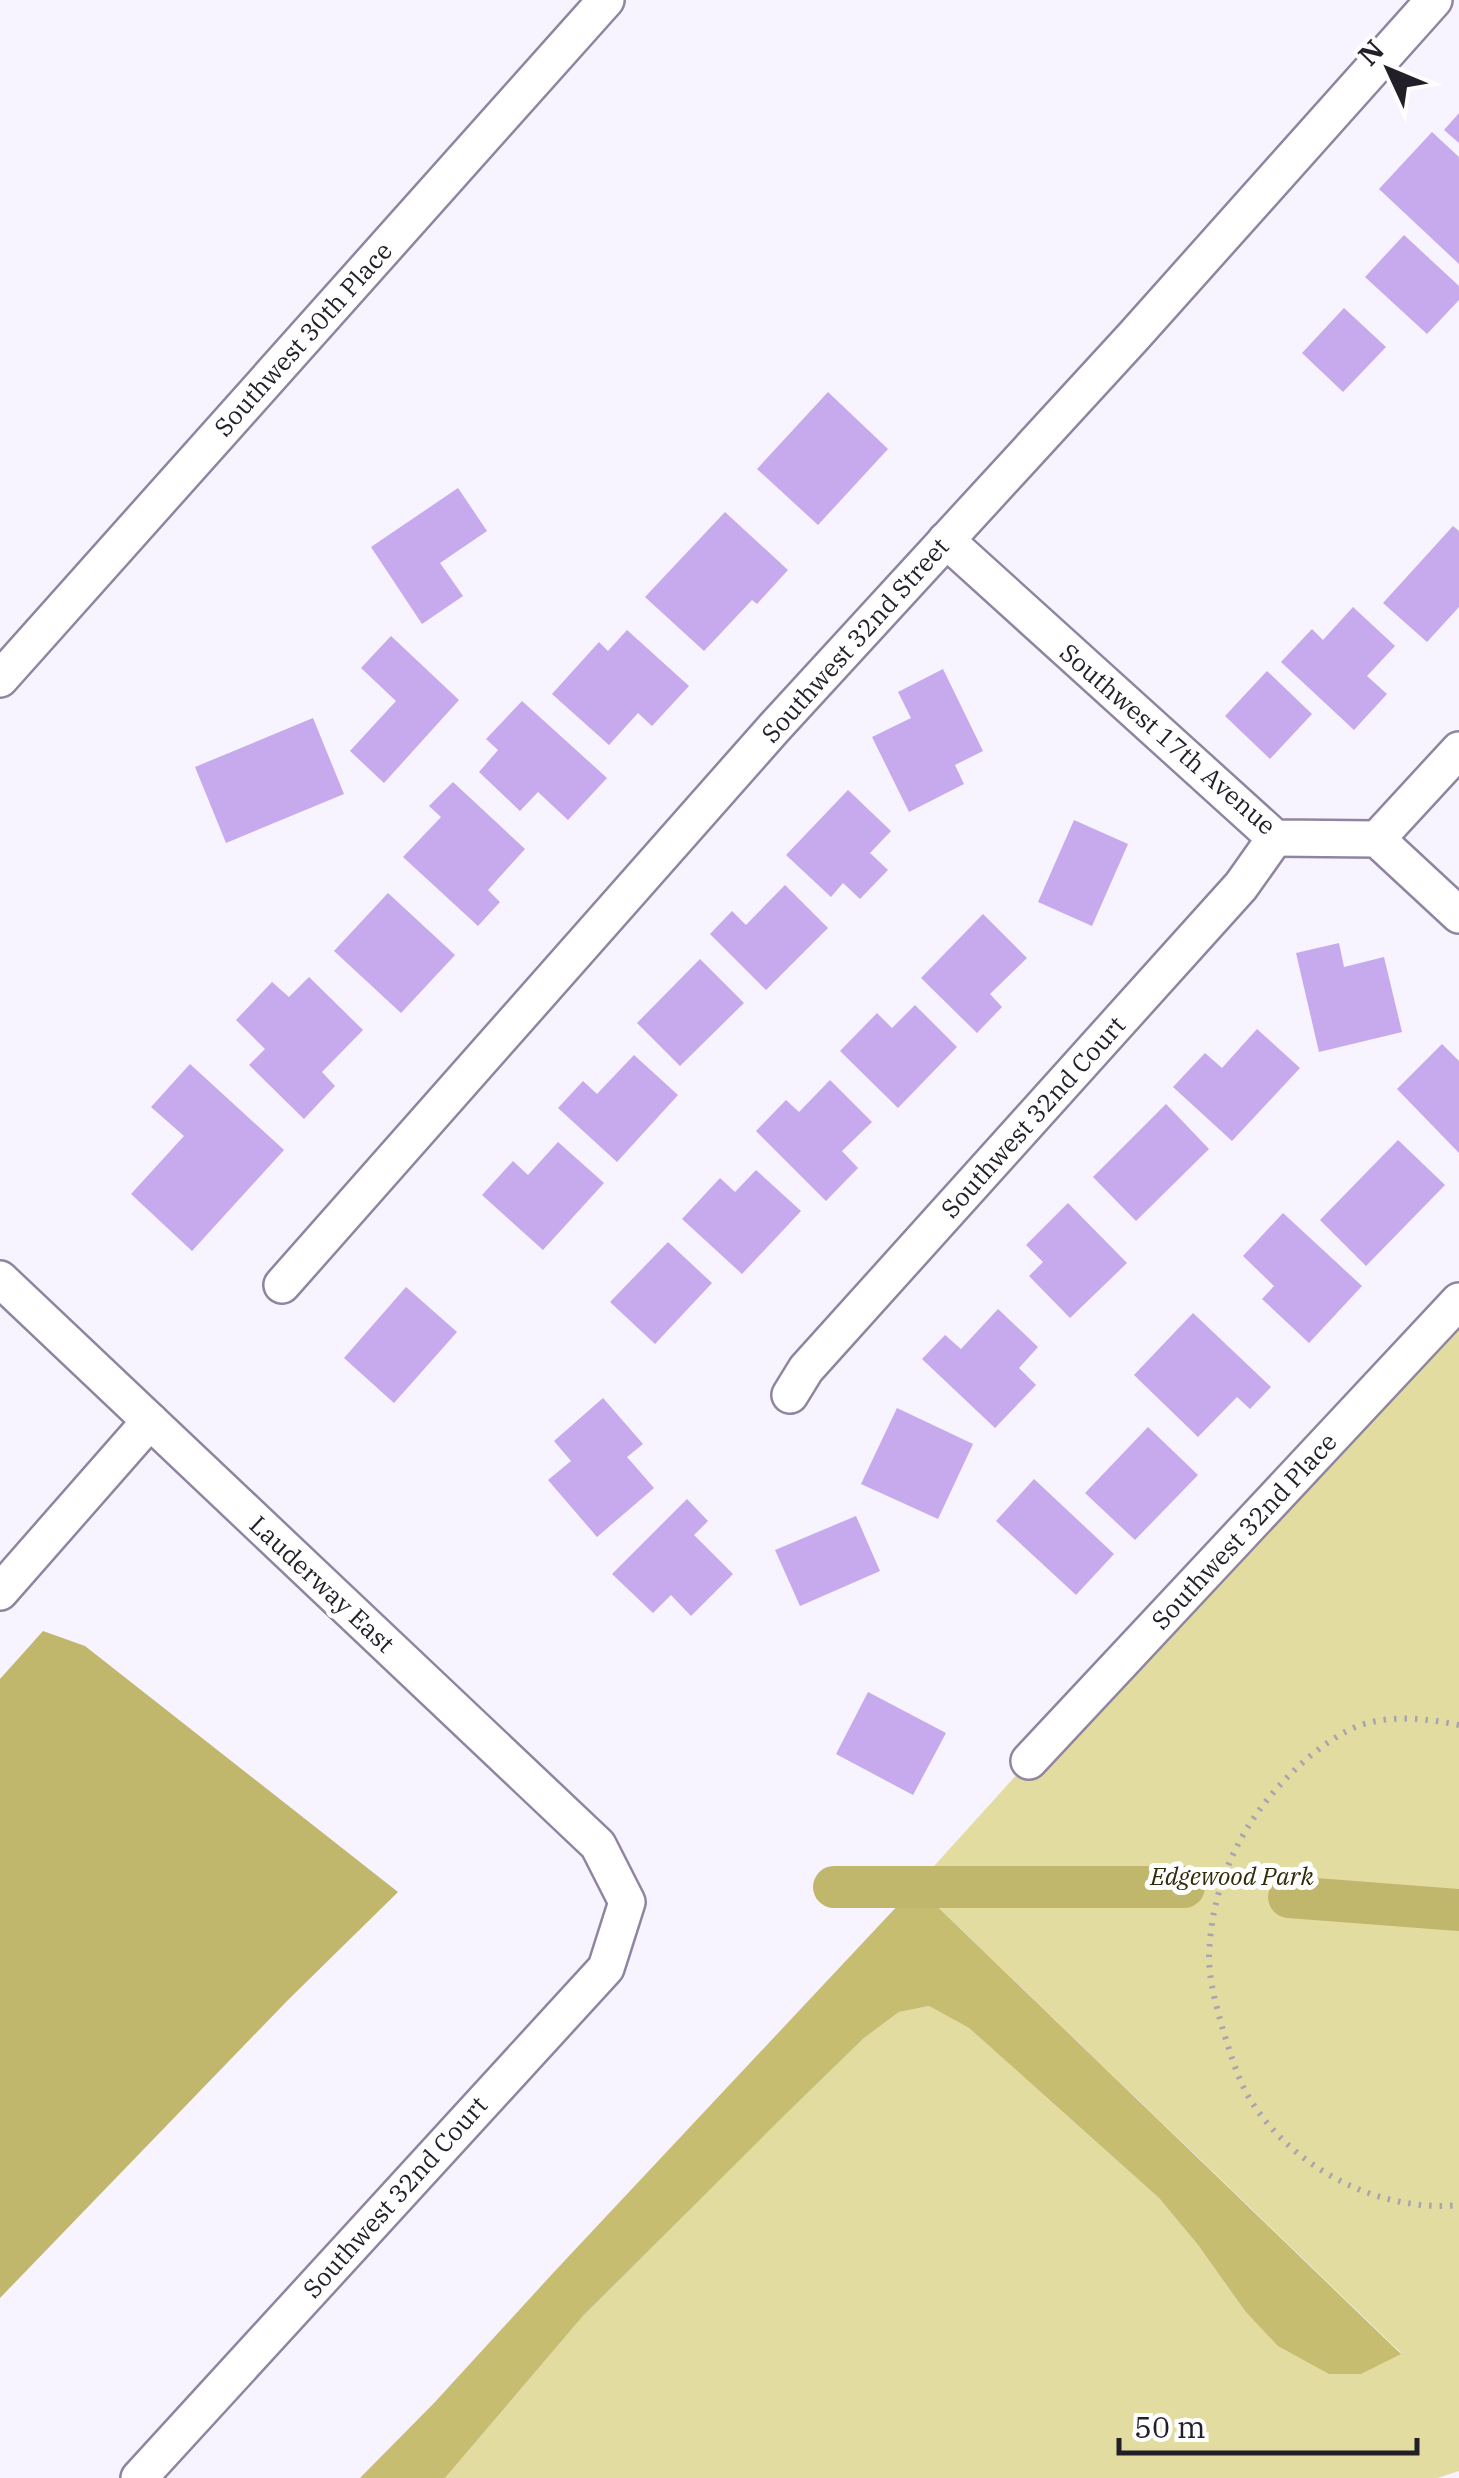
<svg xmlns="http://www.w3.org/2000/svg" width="1459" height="2478" font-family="'IBM Plex Serif',serif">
  <rect width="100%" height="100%" fill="#f7f3ff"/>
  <path fill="#e3dca1" d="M1459 1300V2471L1437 2478H445L583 2316 788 2112 864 2038 899 2012 929 2006 969 2028 1159 2198 1198 2245 1245 2311 1401 2353 916 1886 1029 1761Z"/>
  <path fill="#c7bd71" d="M916 1886 1401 2354 1361 2374H1329L1278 2346 1245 2311 1198 2245 1159 2198 969 2028 929 2006 899 2012 864 2038 788 2112 583 2316 445 2478H360L435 2402 554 2272Z"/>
  <path fill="#c1b76c" d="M43 1631 85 1646 398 1892 288 2000 0 2298V1679Z"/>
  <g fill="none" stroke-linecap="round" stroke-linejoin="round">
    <g stroke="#c1b76c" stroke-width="42">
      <path d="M834 1887H1184"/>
      <path d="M1289 1897 1459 1910"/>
    </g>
  </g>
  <g fill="#c6aaed">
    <path d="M1459 113V143L1444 130Z"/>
    <path d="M1432 132 1459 157V264L1379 189Z"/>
    <path d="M1404 235 1459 286V300L1427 334 1365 277Z"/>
    <path d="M1344 308 1386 347 1343 392 1302 353Z"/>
    <path d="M828 392 888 449 818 525 757 469Z"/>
    <path d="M458 488 487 531 440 563 463 596 422 624 371 547Z"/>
    <path d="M725 512 788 570 757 604 752 600 704 651 645 597Z"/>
    <path d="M1453 526 1459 531V607L1427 642 1383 603Z"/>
    <path d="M1353 607 1395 646 1367 676 1387 694 1354 730 1281 662 1312 629 1323 640Z"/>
    <path d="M627 630 689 686 652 726 638 713 609 745 552 694 599 642 608 651Z"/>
    <path d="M391 636 459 700 384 783 350 751 396 701 361 668Z"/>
    <path d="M943 669 983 751 955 765 964 784 909 812 872 737 911 718 898 692Z"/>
    <path d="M1267 671 1312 714 1270 759 1225 716Z"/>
    <path d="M522 701 607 778 568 820 538 792 520 811 479 772 498 750 486 739Z"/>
    <path d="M313 718 344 794 226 843 195 767Z"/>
    <path d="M453 782 525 849 488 890 500 902 478 926 403 857 441 817 429 806Z"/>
    <path d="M848 790 891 831 870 853 888 870 860 899 843 883 831 897 786 855Z"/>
    <path d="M1074 820 1128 844 1092 926 1038 902Z"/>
    <path d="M785 885 828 928 766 990 710 934 732 911 746 925Z"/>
    <path d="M388 893 455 955 401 1013 334 951Z"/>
    <path d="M983 914 1027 958 990 994 1002 1007 977 1033 921 978Z"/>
    <path d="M1339 943 1344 967 1384 957 1402 1032 1319 1052 1296 953Z"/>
    <path d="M700 959 744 1003 680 1066 637 1023Z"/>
    <path d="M309 977 363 1030 322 1072 335 1086 304 1119 249 1065 265 1049 236 1020 272 982 289 997Z"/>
    <path d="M915 1005 957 1047 898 1108 840 1051 877 1013 892 1028Z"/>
    <path d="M1257 1029 1300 1068 1232 1141 1173 1087 1205 1053 1222 1068Z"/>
    <path d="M1442 1044 1459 1061V1153L1397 1089Z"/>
    <path d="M634 1055 678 1095 617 1162 558 1108 583 1081 597 1094Z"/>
    <path d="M190 1064 284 1150 192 1251 131 1194 184 1136 151 1107Z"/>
    <path d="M830 1080 872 1122 842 1151 858 1168 826 1201 756 1131 786 1100 799 1112Z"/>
    <path d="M1166 1104 1209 1149 1136 1221 1093 1177Z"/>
    <path d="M1398 1140 1445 1185 1366 1266 1320 1220Z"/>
    <path d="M558 1142 604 1183 543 1250 482 1195 513 1161 528 1175Z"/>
    <path d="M756 1170 801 1211 742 1274 682 1219 720 1178 735 1192Z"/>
    <path d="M1068 1203 1127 1263 1070 1318 1029 1276 1043 1262 1026 1245Z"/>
    <path d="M1283 1213 1362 1286 1309 1343 1262 1299 1274 1286 1243 1256Z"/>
    <path d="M668 1242 712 1283 655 1344 610 1302Z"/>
    <path d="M406 1287 457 1332 394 1403 344 1358Z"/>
    <path d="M998 1309 1038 1347 1019 1368 1036 1385 995 1428 922 1359 945 1335 961 1349Z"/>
    <path d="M1193 1313 1271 1387 1250 1409 1237 1397 1198 1437 1134 1375Z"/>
    <path d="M603 1398 643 1444 627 1457 654 1488 597 1537 548 1480 571 1461 554 1441Z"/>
    <path d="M897 1408 973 1444 938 1519 861 1484Z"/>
    <path d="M1148 1427 1198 1475 1135 1540 1085 1493Z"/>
    <path d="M1034 1479 1114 1554 1076 1595 996 1521Z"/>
    <path d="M687 1499 708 1521 694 1535 733 1574 691 1616 671 1595 653 1613 612 1574Z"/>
    <path d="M856 1516 880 1571 800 1606 775 1550Z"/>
    <path d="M868 1692 946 1733 913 1795 836 1754Z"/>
  </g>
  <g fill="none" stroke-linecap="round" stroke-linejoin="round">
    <g stroke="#9085a0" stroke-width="40">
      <g id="minor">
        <path d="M946 540 1275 838 1377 839 1459 915"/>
        <path d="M0 679 606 0"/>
        <path d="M1377 839 1459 750"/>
        <path d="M0 1279 598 1845 627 1902 606 1968 139 2478"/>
        <path d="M282 1285 774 728 1133 337 1434 0"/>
        <path d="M790 1395 806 1369 1241 886 1275 838"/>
        <path d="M0 1592 150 1421"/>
        <path d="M1029 1761 1459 1301"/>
      </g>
    </g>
    <path stroke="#a8a4b0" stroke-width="6" stroke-dasharray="2.5 8" stroke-linecap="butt" d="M1459 1725C1429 1719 1398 1715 1368 1723 1347 1728 1326 1743 1309 1757 1249 1808 1212 1875 1209 1955 1209 1981 1216 2005 1223 2030 1230 2052 1236 2074 1247 2094 1288 2166 1377 2213 1459 2205"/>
    <use href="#minor" stroke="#fff" stroke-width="35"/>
  </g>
  <g text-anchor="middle" stroke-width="10" stroke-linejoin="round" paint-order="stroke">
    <g font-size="25" fill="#231f29" stroke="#fff">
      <text transform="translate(303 339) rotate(-48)" y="9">Southwest 30th Place</text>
      <text transform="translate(855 640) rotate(-48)" y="9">Southwest 32nd Street</text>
      <text transform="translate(1168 739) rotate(41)" y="9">Southwest 17th Avenue</text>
      <text transform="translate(1033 1117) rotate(-48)" y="9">Southwest 32nd Court</text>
      <text transform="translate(1244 1531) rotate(-47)" y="9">Southwest 32nd Place</text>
      <text transform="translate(322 1584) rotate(43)" y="9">Lauderway East</text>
      <text transform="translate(395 2197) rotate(-48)" y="9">Southwest 32nd Court</text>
    </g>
    <g font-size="25" font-style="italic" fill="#302b09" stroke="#fff">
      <text x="1232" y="1885">Edgewood Park</text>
    </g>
  </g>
  <g transform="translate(1389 70) rotate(314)" stroke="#ffffff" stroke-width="8" paint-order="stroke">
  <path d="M0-8L18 38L0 25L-18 38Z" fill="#231f29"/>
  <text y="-15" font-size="28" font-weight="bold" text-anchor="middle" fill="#231f29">N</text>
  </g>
  <path d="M1119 2438v15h298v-15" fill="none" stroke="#231f29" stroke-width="5"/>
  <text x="1134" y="2438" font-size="30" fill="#231f29" stroke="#ffffff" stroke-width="8" paint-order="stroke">50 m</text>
</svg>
